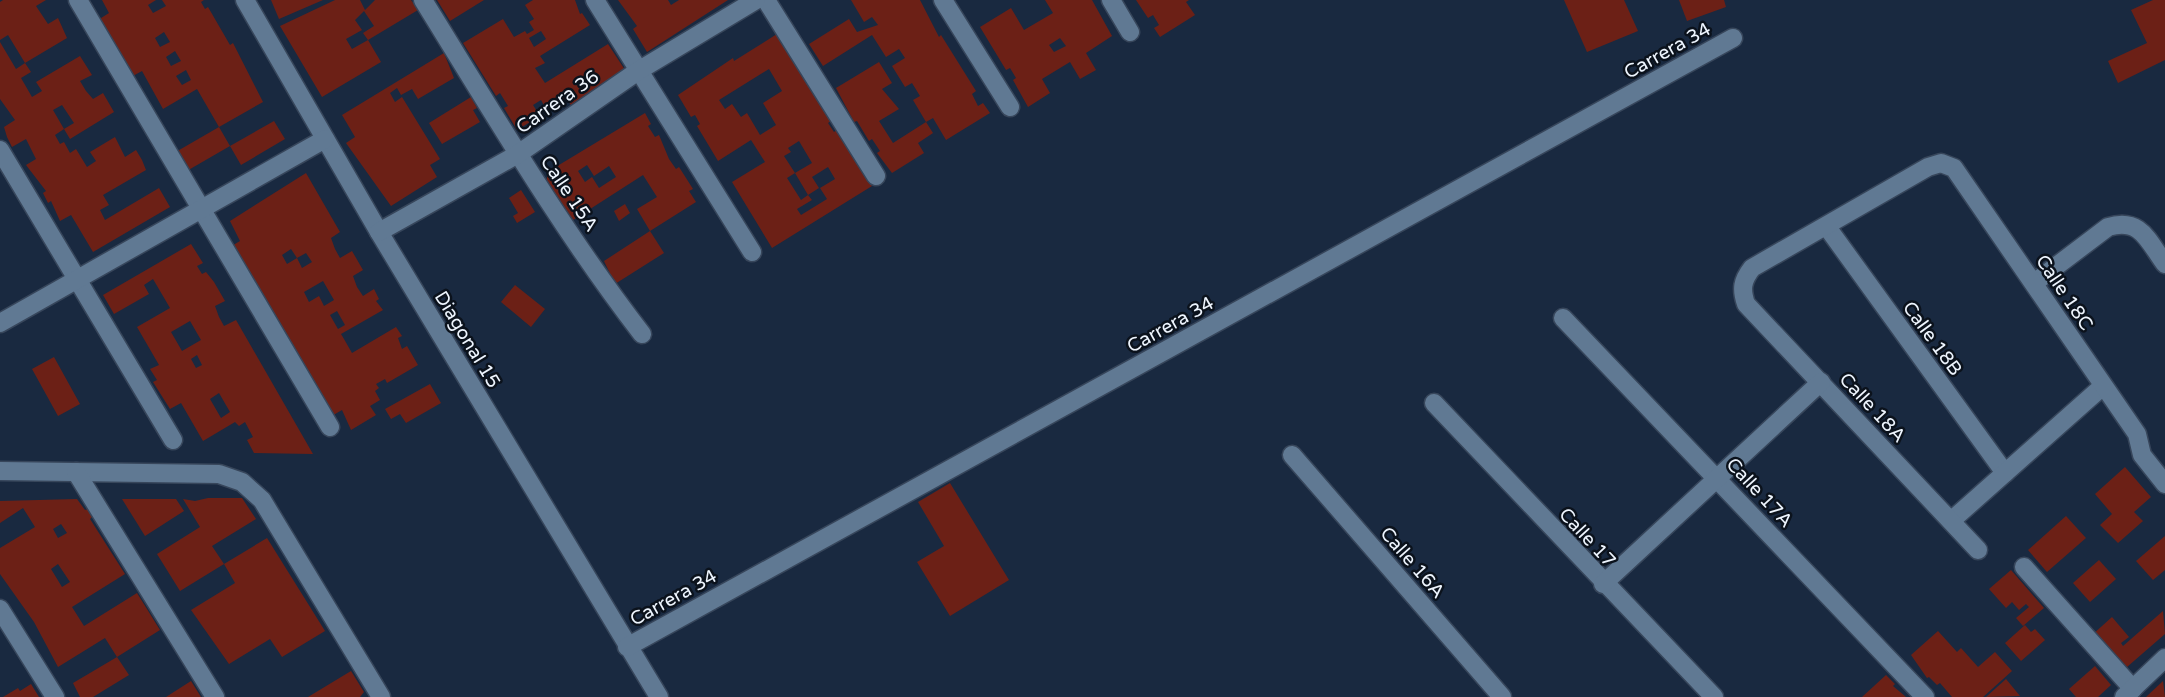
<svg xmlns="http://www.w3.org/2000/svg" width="2165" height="697" font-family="'Varela Round',sans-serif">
  <rect width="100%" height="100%" fill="#192940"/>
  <g fill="#6c2016" fill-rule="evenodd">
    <path d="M3 0H46L36 6 48 24 58 18 67 38 25 63 8 35 0 40V2Z"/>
    <path d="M102 0H156L148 5 153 13 166 6 162 0H204L201 2 205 9 208 7 230 45 233 43 263 102 219 127 197 89 163 109 142 71 131 77 98 20 109 13ZM164 32 170 42 160 47 155 38ZM175 51 181 61 171 66 166 57ZM186 70 191 80 182 85 176 76Z"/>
    <path d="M271 0H323L279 19Z"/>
    <path d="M335 0H360L365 10 375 0H411L418 10 368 40 381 62 322 97 280 26ZM364 11 374 26 363 33 368 40 352 49 346 39 362 30 355 20Z"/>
    <path d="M437 0H484L450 21Z"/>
    <path d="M533 0H575L580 14 582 13 590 25 540 56 545 63 535 68 545 83 608 44 627 73 572 107 567 99 547 111 541 100 533 105 540 116 517 130 504 108 508 106 500 93 496 96 463 43 503 19 514 37 525 31 527 34 534 30 529 22 534 19 525 5ZM541 31 546 39 534 47 529 38Z"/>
    <path d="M618 0H668L671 5 679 0H728L647 52 633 29 637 26Z"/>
    <path d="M851 0H920L939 37 941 35 976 91 972 94 978 106 983 103 990 113 946 140 933 118 926 122 913 100 920 96 912 83 905 87 892 66 905 58 899 49 886 57 872 35 823 66 809 44 849 19 857 32 878 25 872 17 864 22Z"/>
    <path d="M1045 0H1092L1112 36 1086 53 1096 70 1080 79 1070 62 1042 79 1050 93 1028 107 1013 80 1016 78 1010 68 1006 70 980 27 1011 8 1024 30 1053 13ZM1060 38 1066 46 1054 52 1049 45Z"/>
    <path d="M1136 0H1189L1186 2 1195 15 1160 37 1154 28 1159 25 1153 15 1148 18Z"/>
    <path d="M1564 0H1624L1638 31 1587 52Z"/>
    <path d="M1679 0H1724L1726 7 1687 21Z"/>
    <path d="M2153 0H2165V60L2118 83 2108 61 2147 43 2131 10Z"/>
    <path d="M777 34 831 121 828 123 834 132 837 130 872 186 772 248 732 182 765 162 751 140 718 161 697 126 700 124 695 115 691 117 678 95 733 58 734 61ZM769 69 782 91 763 103 776 125 760 135 747 113 741 117 732 104 725 109 719 100ZM799 141 812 163 795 173 784 156 791 152 788 148ZM828 167 835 179 820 188 827 199 801 215 797 209 812 200 808 195 801 200 787 178 795 173 808 195 819 188 812 177Z"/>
    <path d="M0 42 16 69 25 63 31 72 21 78 32 97 42 91 36 82 80 56 92 75 80 81 86 91 93 99 103 93 114 112 70 139 64 129 74 123 62 105 53 110 64 129 55 135 60 144 64 142 70 153 76 149 87 167 96 161 90 152 115 137 125 157 136 150 142 160 146 170 103 195 109 205 100 210 105 220 159 188 170 207 93 252 71 215 60 221 51 201 48 203 43 193 46 191 26 165 36 159 26 139 12 147 7 137 4 127 15 120 0 99Z"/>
    <path d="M444 53 454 78 418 99 412 89 401 95 397 88 390 93 395 102 402 97 440 159 430 165 437 177 391 206 346 143 355 137 342 115Z"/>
    <path d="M879 62 892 83 882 89 899 109 879 121 893 143 926 122 933 133 918 143 924 153 892 173 877 153 880 151 872 139 869 141 857 121 854 122 836 88Z"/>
    <path d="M471 97 477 108 473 110 480 122 442 144 429 123Z"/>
    <path d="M645 113 651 124 648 126 655 137 659 135 669 159 676 169 679 167 693 189 689 191 696 202 650 231 637 209 657 197 643 175 573 220 546 181 549 171ZM587 165 594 176 609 166 616 177 599 188 592 177 585 182 578 171Z"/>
    <path d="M274 121 285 139 241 165 230 146Z"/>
    <path d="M219 127 230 146 185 172 174 153Z"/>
    <path d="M306 173 340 232 331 238 335 249 340 258 352 251 363 270 353 276 357 287 363 296 374 289 379 299 376 301 383 310 341 334 344 339 352 353 396 327 402 336 398 338 402 349 407 346 418 365 387 383 385 379 376 384 379 388 375 391 380 400 370 406 376 415 351 430 342 410 330 417 230 247 240 241 230 221ZM291 249 297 258 287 264 282 255ZM306 253 312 262 302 268 297 258ZM323 281 334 300 324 306 319 296 309 302 304 292ZM337 311 345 325 338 329 330 315Z"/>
    <path d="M521 190 535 212 517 223 513 216 518 213 509 198Z"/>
    <path d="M625 204 630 213 619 221 614 211Z"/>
    <path d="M650 231 664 253 615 284 604 261Z"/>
    <path d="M191 244 203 263 197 266 202 274 206 272 214 282 225 301 215 306 219 317 224 326 236 320 313 454 254 453 247 440 253 437 245 422 239 426 235 422 203 441 181 403 170 409 153 382 157 380 150 369 159 365 137 327 170 308 153 279 144 285 149 294 114 314 103 295ZM190 321 201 340 182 351 171 332ZM197 355 202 365 196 368 191 359ZM219 393 230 412 221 418 210 399Z"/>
    <path d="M515 285 545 309 531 327 501 302Z"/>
    <path d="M54 357 80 404 58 416 32 369Z"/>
    <path d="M430 384 441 403 406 423 400 414 391 419 385 409Z"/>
    <path d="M2125 467 2151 497 2134 512 2143 521 2118 543 2100 525 2112 514 2095 494Z"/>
    <path d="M950 483 1009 580 950 616 917 562 944 546 918 502Z"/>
    <path d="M208 498H242L256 519 212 546 224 564 180 591 157 554 200 527 183 499 195 501Z"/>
    <path d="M77 499 85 510 88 509 92 517 90 519 125 574 72 607 84 626 137 593 160 630 117 657 105 638 58 667 34 622 0 574V548L35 527 23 508 0 523V501ZM61 524 67 533 58 538 53 529ZM58 564 70 582 62 587 51 569Z"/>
    <path d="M122 499H176L184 511 145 536Z"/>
    <path d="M2066 516 2086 538 2047 572 2028 550Z"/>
    <path d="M2165 536V570L2153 580 2136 561Z"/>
    <path d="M267 538 325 631 282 657 270 639 229 664 191 610 235 583 224 564Z"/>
    <path d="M2099 560 2116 579 2090 602 2073 583Z"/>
    <path d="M2011 570 2044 608 2023 626 2016 618 2029 607 2026 604 2019 610 2012 602 2006 608 1989 589Z"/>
    <path d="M2163 611 2165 634 2127 667 2092 635 2112 617 2129 637 2121 643 2123 646Z"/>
    <path d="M2025 625 2031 632 2035 629 2045 640 2021 661 2005 643Z"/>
    <path d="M1938 631 1957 652 1961 648 1978 667 1995 652 2012 671 1983 697H1952L1940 683 1937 685 1929 677 1927 678 1911 655Z"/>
    <path d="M117 657 129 675 93 697H80L73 683Z"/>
    <path d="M2095 666 2111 685 2098 697H2076L2069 689Z"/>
    <path d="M351 671 364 692 360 697H308Z"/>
    <path d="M1886 675 1895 684 1893 686 1906 697H1862Z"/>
    <path d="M2006 679 2020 696 1986 697Z"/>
    <path d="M191 681 201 697H166Z"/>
    <path d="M2163 681 2165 697H2146Z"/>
    <path d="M31 684 39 697H3L18 688 20 691Z"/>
  </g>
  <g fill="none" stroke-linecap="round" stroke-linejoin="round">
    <g stroke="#37465b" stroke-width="21">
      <g id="minor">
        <path d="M78 0 330 427"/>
        <path d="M245 0 379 232 659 697"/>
        <path d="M423 0C493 113 561 229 642 334"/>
        <path d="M595 0 752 252"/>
        <path d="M766 0 876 176"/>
        <path d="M943 0 1010 107"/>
        <path d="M1111 0 1130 32"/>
        <path d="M0 150 173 440"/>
        <path d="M1827 227 2005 473"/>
        <path d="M379 232 518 154 638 71 756 0"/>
        <path d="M2034 283 2108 227C2141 217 2148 241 2165 264"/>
        <path d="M1563 318 1925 697"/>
        <path d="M0 323 325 139"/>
        <path d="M1434 403 1714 697"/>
        <path d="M1292 455 1502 697"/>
        <path d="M0 471 219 474 242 482 262 500 381 697"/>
        <path d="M76 472 215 697"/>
        <path d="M1952 520 2103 386"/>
        <path d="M1978 550 1746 304C1741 289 1742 281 1752 268L1928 167 1941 163 1954 168 2137 434 2142 455 2165 484"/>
        <path d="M2024 567 2133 689"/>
        <path d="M1603 584 1821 382"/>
        <path d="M0 609 55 697"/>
        <path d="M627 647 1733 38"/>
        <path d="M2124 697 2165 658"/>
      </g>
    </g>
    <use href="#minor" stroke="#607993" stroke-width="18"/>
  </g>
  <g text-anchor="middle" stroke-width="5" stroke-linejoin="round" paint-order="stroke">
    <g font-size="19" fill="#eef5fe" stroke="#0b121c">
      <text transform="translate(1667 50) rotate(-29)" y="7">Carrera 34</text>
      <text transform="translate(557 101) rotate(-35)" y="7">Carrera 36</text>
      <text transform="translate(570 193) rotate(56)" y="7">Calle 15A</text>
      <text transform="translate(2065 292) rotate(56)" y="7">Calle 18C</text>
      <text transform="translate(1170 324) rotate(-29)" y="7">Carrera 34</text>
      <text transform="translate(1933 338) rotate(54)" y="7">Calle 18B</text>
      <text transform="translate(468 339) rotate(59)" y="7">Diagonal 15</text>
      <text transform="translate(1873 407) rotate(47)" y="7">Calle 18A</text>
      <text transform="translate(1760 492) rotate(47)" y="7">Calle 17A</text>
      <text transform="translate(1588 537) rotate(47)" y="7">Calle 17</text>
      <text transform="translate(1413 562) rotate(49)" y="7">Calle 16A</text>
      <text transform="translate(673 597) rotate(-29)" y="7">Carrera 34</text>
    </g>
  </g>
</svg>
